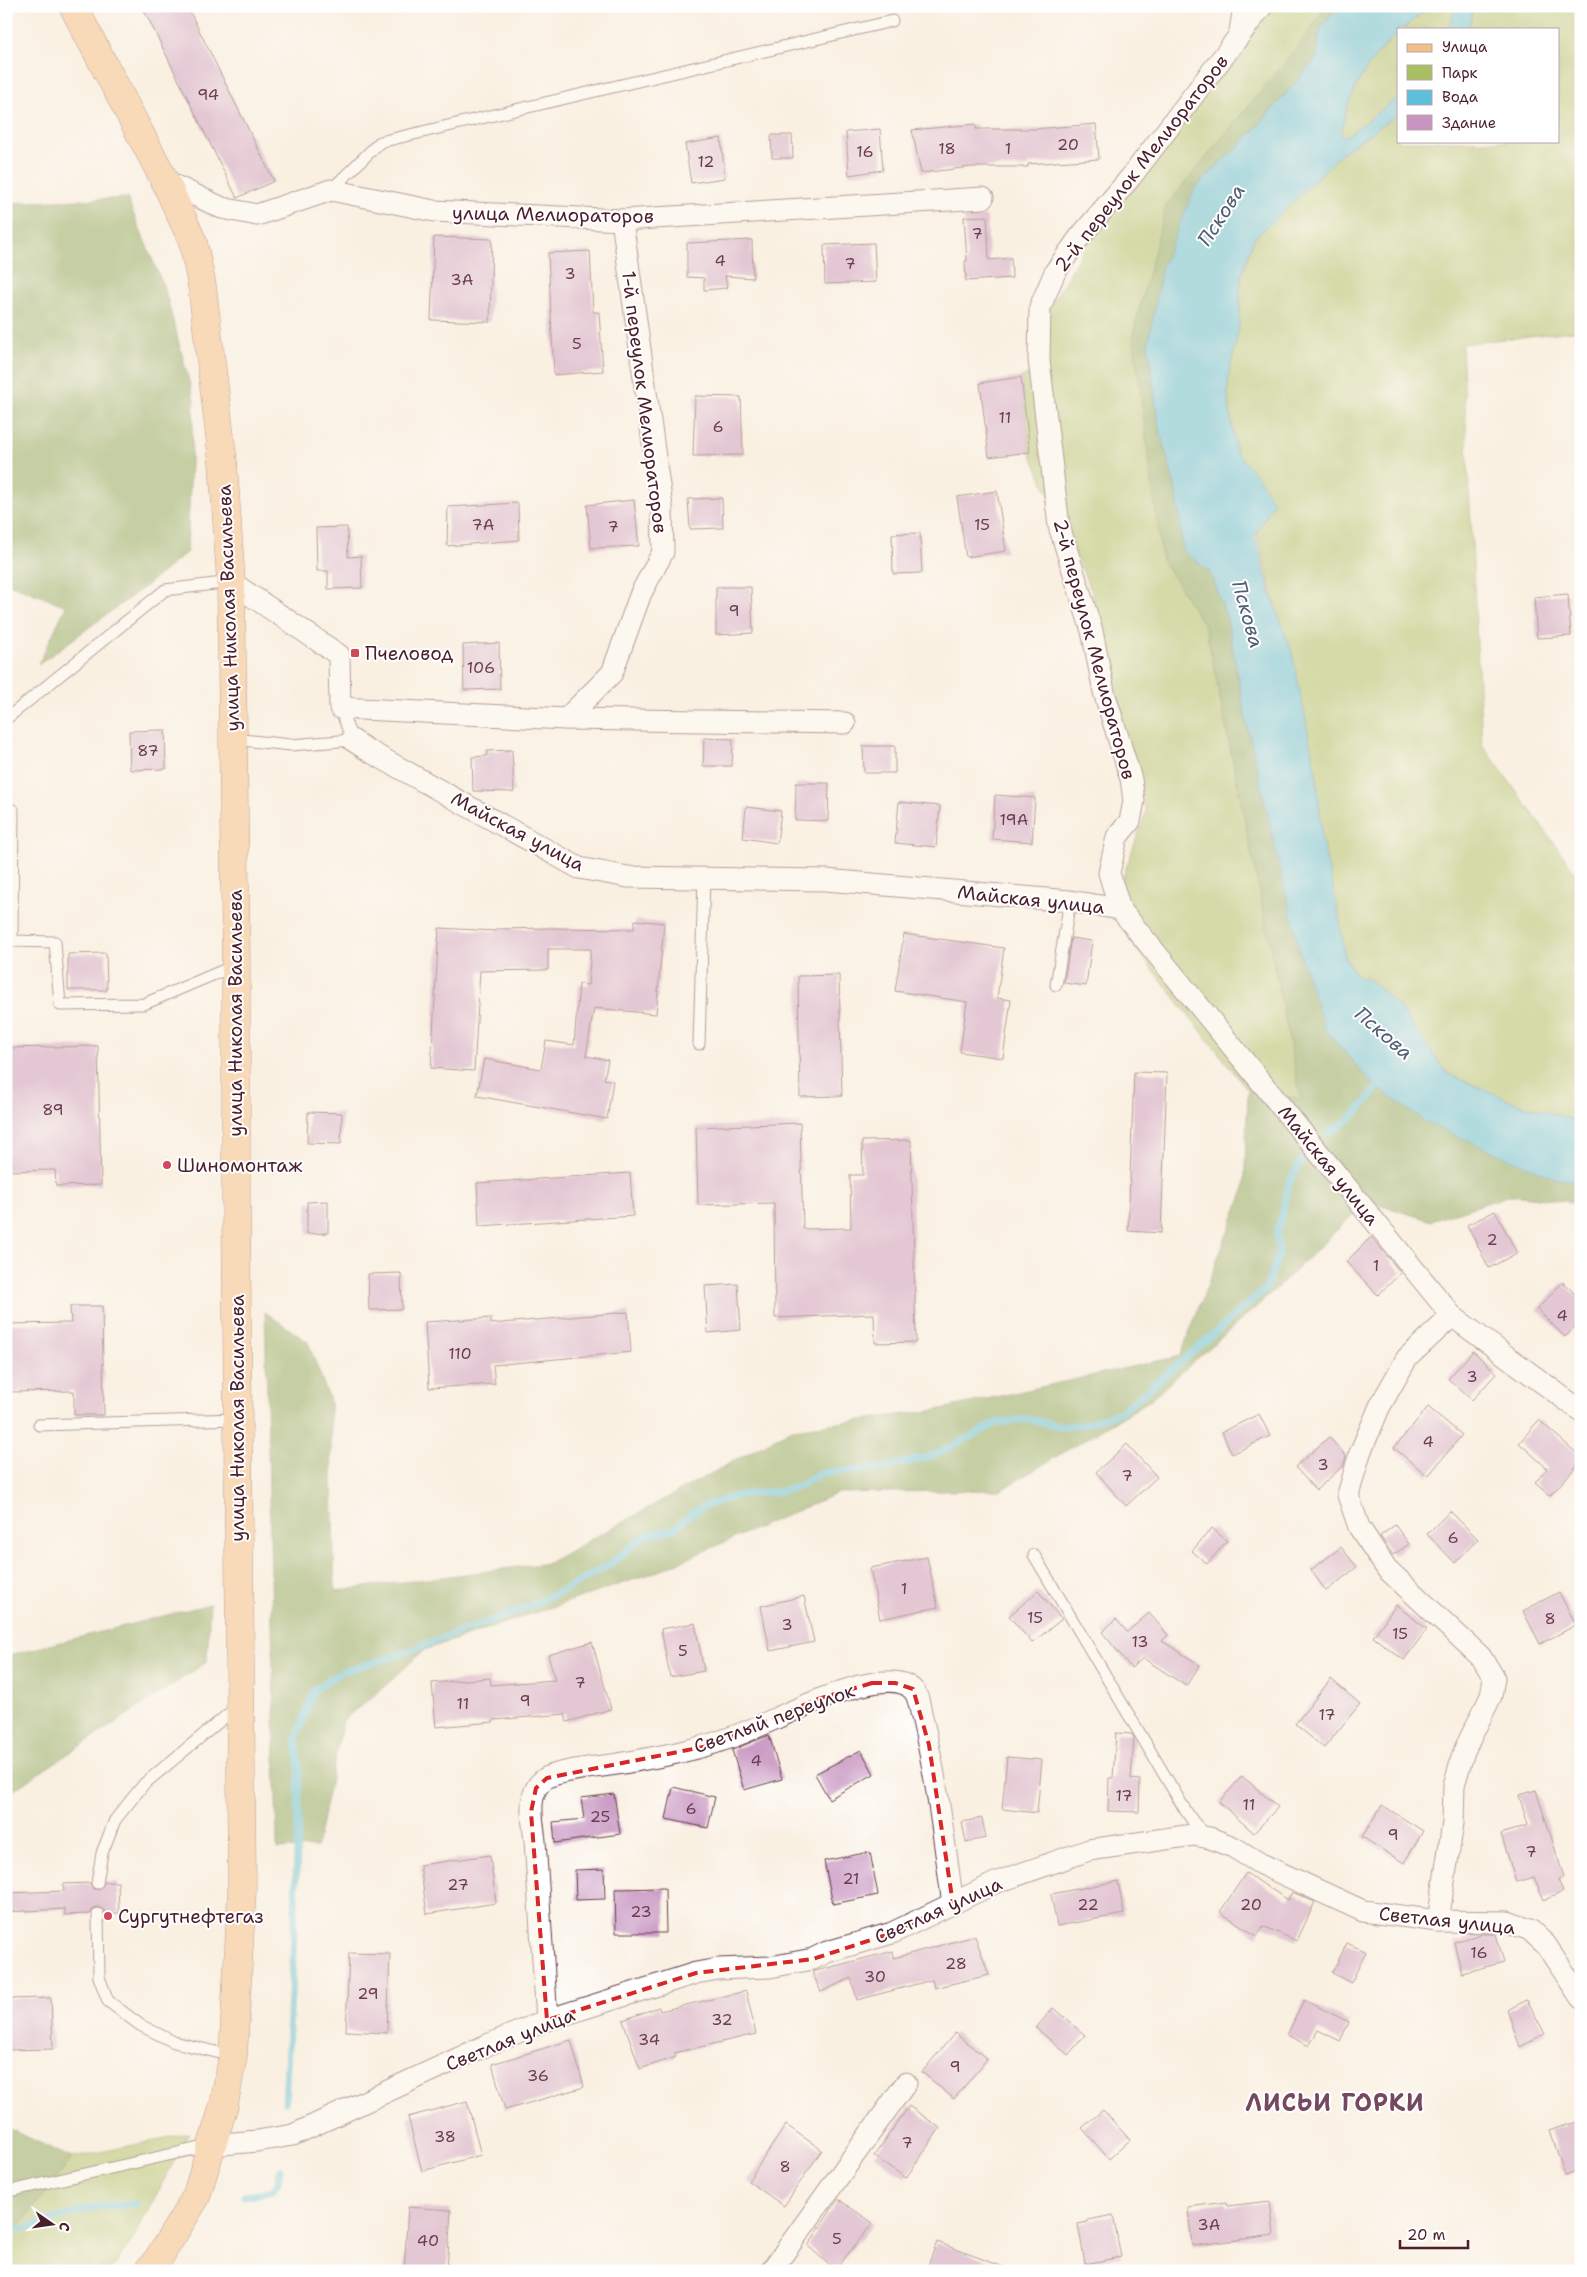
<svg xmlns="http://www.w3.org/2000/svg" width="1587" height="2277" font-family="'Shantell Sans',sans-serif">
  <rect width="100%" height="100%" fill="#fff"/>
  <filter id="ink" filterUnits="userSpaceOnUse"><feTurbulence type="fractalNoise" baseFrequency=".02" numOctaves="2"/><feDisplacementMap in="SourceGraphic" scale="10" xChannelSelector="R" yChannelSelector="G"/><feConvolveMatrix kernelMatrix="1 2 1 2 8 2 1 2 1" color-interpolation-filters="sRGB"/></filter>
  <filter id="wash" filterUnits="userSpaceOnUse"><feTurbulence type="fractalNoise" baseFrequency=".0096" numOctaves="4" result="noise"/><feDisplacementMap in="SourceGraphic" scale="20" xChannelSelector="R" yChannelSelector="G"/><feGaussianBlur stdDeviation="1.12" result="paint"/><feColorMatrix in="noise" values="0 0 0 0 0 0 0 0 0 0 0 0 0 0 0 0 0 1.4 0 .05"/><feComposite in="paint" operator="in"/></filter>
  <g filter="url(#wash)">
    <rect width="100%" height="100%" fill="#f9f0e2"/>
    <g fill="#a9bf63" stroke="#7a6f47">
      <path d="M1242 6H1327L1304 39 1162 560 1206 628 1302 1100 1248 1090 1129 940 1120 909 1119 887 1146 812 1092 592 1030 452 1021 377 1045 373 1041 322 1086 245 1247 34Z"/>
      <path d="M1431 6H1456L1449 29H1403Z"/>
      <path d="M1474 6H1581V330L1462 344 1482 744 1581 880V1122L1514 1102 1448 1074 1397 1005 1372 981 1356 976 1345 957 1339 915 1322 840 1317 777 1306 727 1236 452 1228 398V377L1239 327 1241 276 1254 238 1281 214 1340 154 1398 114V141H1558V29H1468Z"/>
      <path d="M1398 33V97L1347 136 1340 135C1345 107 1358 77 1376 54 1382 46 1391 40 1398 33Z"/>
      <path d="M189 2133 133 2239 110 2271H6V2243L72 2158Z"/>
    </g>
    <g fill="#86a659" stroke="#686242">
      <path d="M1327 6H1340L1320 29 1317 58 1251 134 1195 188 1148 344 1159 427 1177 495 1183 550 1209 571 1227 618 1246 720 1302 960 1554 1178 1581 1182V1203L1511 1195 1431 1221 1367 1201 1272 1293 1149 1401 1001 1490 838 1493 654 1573 424 1650 382 1689 343 1720 317 1847 277 1849 265 1312 308 1342 330 1401 335 1591 548 1563 792 1429 937 1410 1180 1356 1244 1190 1248 1090 1301 1099 1206 628 1162 560 1133 334 1166 206 1304 39Z"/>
      <path d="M127 198 165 290 194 400 187 552 147 585 38 665 66 606 6 583V203Z"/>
      <path d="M210 1604 207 1662 6 1795V1656Z"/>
      <path d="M6 2127 72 2158 6 2243Z"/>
    </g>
    <g fill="#5cc0da" stroke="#537082">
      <path d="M1340 6H1431L1402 29H1398V33C1368 61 1347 93 1341 135L1347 136 1398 97V114L1340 154 1281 214 1254 238 1241 276 1239 327 1228 377V398L1236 452 1258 477 1274 503 1255 535 1270 591 1292 652 1317 777 1322 840 1339 915 1345 957 1356 976 1372 981 1397 1005 1448 1074 1514 1102 1581 1122V1182L1554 1178 1425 1122 1372 1083 1325 1030 1302 960 1280 869 1246 720 1227 618 1209 571 1183 551 1177 495 1159 427 1148 344 1162 267 1195 188 1251 134 1317 58 1320 29Z"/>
      <path d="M1456 6H1474L1468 29H1449Z"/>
    </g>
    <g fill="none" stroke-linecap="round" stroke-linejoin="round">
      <g stroke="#5cc0da" stroke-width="7">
        <path d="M1327 1133C1354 1120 1364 1105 1382 1081"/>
        <path d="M285 2102 293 1960 298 1825 299 1769 296 1738 314 1690 343 1671 395 1656 523 1609 566 1589 609 1565 644 1536 674 1529 693 1512 709 1504 740 1495 781 1491 800 1486 821 1473 884 1468 935 1455 997 1423 1029 1419 1058 1426 1086 1424 1120 1412 1150 1388 1266 1289 1278 1257 1277 1234 1289 1183 1299 1164 1306 1155"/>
        <path d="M244 2196 273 2190 278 2183 280 2170"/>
        <path d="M6 2234 96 2207 136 2204"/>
      </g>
    </g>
    <g id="blocks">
      <g fill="#c895c1">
        <path d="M142 6H187L274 181 237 198Z"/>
        <path d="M976 124V129H1033L1096 124 1099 159 1028 164V167H971L921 173 912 130Z"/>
        <path d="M880 129 883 170 849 175 846 132Z"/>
        <path d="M771 135H792L793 158H772Z"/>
        <path d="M721 138 725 178 691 183 685 144Z"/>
        <path d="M987 216 989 260 1011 258 1012 278 966 281 965 261H967L964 217Z"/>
        <path d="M434 237 492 239 490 322 431 320Z"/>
        <path d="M752 240 753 278 725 276 727 288 704 290V278L687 277V243Z"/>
        <path d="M874 243 876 282 825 284 824 245Z"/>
        <path d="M590 251 593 312H599L603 371 554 375 548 253Z"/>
        <path d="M1021 377 1030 452 989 457 980 383Z"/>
        <path d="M695 396 741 397 743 455 693 456Z"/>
        <path d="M997 491 1006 551 966 557 957 497Z"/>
        <path d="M722 498 723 528 690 529 688 499Z"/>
        <path d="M634 500 639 546 591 548 587 505Z"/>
        <path d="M518 503 519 540 447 546 448 507Z"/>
        <path d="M347 527 348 557 361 556 362 588 328 589V571H317L316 528Z"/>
        <path d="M920 533 922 573 893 574 892 534Z"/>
        <path d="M716 587H751L753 633 716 635Z"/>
        <path d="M1568 594 1571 636 1537 638 1534 597Z"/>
        <path d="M499 643 500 689 464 690 463 645Z"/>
        <path d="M165 730 166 769 130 770 129 731Z"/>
        <path d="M704 738 733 739 732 766H703Z"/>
        <path d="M863 746H895V773H864Z"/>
        <path d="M512 750 514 792 473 791 472 757 487 756V751Z"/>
        <path d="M796 783H829L828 821 795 820Z"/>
        <path d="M995 795 1035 798 1032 842 992 839Z"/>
        <path d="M899 802 940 806 936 847 895 843Z"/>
        <path d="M746 807 781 811 777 843 743 838Z"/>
        <path d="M635 920 664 923 656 1014 594 1008 586 1056 608 1060 604 1079 613 1081 607 1119 477 1096 484 1059 541 1069 546 1041 574 1045 579 984 588 985 591 949H548V970L480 971 474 1071 431 1068 439 928 496 931V929L552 928 634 929Z"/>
        <path d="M904 934 1004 948 997 998 1011 1000 1003 1058 960 1052 967 1002 895 991Z"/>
        <path d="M1071 938 1092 941 1086 986 1064 983Z"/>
        <path d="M106 953 107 990H68V954Z"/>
        <path d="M839 975 842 1096 800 1097 798 976Z"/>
        <path d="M98 1046 101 1185 56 1186 55 1170 6 1171V1048Z"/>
        <path d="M1134 1072 1167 1073 1161 1233 1128 1231Z"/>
        <path d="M308 1112 342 1113 341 1144 307 1143Z"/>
        <path d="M800 1123 803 1229 851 1228 850 1175H863L862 1141 911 1140 916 1342 875 1343 874 1314 775 1318 774 1203 698 1205 696 1127Z"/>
        <path d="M630 1173 633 1216 479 1226 477 1183Z"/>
        <path d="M328 1201V1233L307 1234V1202Z"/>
        <path d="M1495 1211 1517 1253 1489 1268 1467 1225Z"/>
        <path d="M1371 1237 1401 1273 1378 1295 1346 1262Z"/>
        <path d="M401 1273 402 1309 369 1310 368 1274Z"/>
        <path d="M1563 1282 1581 1300V1321L1565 1337 1537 1309Z"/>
        <path d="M738 1284 741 1330 708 1333 705 1286Z"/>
        <path d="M70 1306H102L104 1415H74V1391L6 1392V1324L71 1323Z"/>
        <path d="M628 1312 631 1352 493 1365 495 1384 429 1388 425 1322 491 1318V1324Z"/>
        <path d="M1473 1351 1497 1373 1472 1400 1448 1379Z"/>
        <path d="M1428 1407 1462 1435 1428 1476 1394 1448Z"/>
        <path d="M1259 1414 1270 1436 1232 1454 1222 1432Z"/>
        <path d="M1539 1420 1581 1457V1461L1550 1496 1535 1483 1547 1468 1519 1443Z"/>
        <path d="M1329 1437 1346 1456 1343 1466 1316 1490 1295 1467Z"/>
        <path d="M1127 1444 1157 1477 1126 1506 1096 1472Z"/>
        <path d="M1450 1511 1478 1539 1455 1563 1427 1534Z"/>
        <path d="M1395 1525 1409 1544 1393 1555 1380 1536Z"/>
        <path d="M1212 1528 1227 1541 1207 1564 1192 1551Z"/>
        <path d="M1341 1547 1357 1567 1326 1591 1311 1570Z"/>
        <path d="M927 1557 938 1607 880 1619 870 1568Z"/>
        <path d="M1038 1591 1062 1619 1032 1643 1009 1616Z"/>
        <path d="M1559 1592 1576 1625 1540 1644 1523 1611Z"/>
        <path d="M804 1596 814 1642 770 1651 761 1606Z"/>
        <path d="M1396 1605 1427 1629 1404 1660 1373 1637Z"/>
        <path d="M1149 1613 1168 1635 1162 1641 1200 1665 1186 1686 1143 1658 1131 1668 1102 1632 1116 1619 1127 1632Z"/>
        <path d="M695 1623 704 1671 670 1677 661 1629Z"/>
        <path d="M592 1642 611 1709 567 1722 565 1714 494 1720V1722L436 1727 432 1683 490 1678 491 1685 555 1680 548 1655Z"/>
        <path d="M1331 1679 1360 1704 1324 1748 1295 1724Z"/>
        <path d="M1116 1733 1132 1734 1134 1738 1131 1779 1140 1780 1139 1812 1108 1811 1109 1778H1113Z"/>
        <path d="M769 1735 782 1779 744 1790 732 1750Z"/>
        <path d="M861 1750 874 1774 829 1799 815 1774Z"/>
        <path d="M1007 1757 1042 1760 1037 1813 1002 1809Z"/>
        <path d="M1242 1776 1278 1807 1254 1833 1219 1802Z"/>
        <path d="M673 1787 715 1797 708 1828 666 1819Z"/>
        <path d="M1536 1790 1564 1877 1558 1879 1563 1892 1544 1900 1534 1877 1516 1882 1501 1834 1528 1825 1519 1795Z"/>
        <path d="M614 1794 620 1834 555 1843 553 1822 584 1819 581 1798Z"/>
        <path d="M1382 1805 1423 1831 1404 1863 1362 1837Z"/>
        <path d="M982 1818 986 1838 966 1842 962 1822Z"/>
        <path d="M870 1852 878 1895 833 1904 824 1861Z"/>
        <path d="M490 1855 496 1903 427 1914 420 1865Z"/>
        <path d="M604 1869 605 1899 576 1900 575 1870Z"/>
        <path d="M1246 1873 1288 1900 1292 1892 1315 1902 1297 1941 1263 1926 1257 1936 1220 1912Z"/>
        <path d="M1118 1881 1124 1914 1057 1926 1051 1894Z"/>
        <path d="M105 1882H118L119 1913 105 1914 104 1910 98 1907 94 1908 90 1914 65 1915V1909L6 1912V1893L64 1891 63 1884 90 1883 93 1889 99 1890Z"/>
        <path d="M665 1888 666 1933H616L615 1889Z"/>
        <path d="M1482 1934H1496L1504 1962 1462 1973 1454 1942Z"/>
        <path d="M975 1936 989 1975 934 1988 932 1980 857 2000 851 1978 821 1992 812 1972 893 1951 894 1958Z"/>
        <path d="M1347 1943 1366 1952 1351 1983 1332 1973Z"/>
        <path d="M349 1953 390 1954 387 2033 346 2031Z"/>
        <path d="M746 1991 756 2034 674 2053 676 2057 640 2069 623 2020 659 2007 660 2011Z"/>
        <path d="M51 1998 53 2049 6 2050V1999Z"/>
        <path d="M1304 2000 1349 2022 1340 2041 1318 2030 1309 2046 1287 2035Z"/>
        <path d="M1527 2000 1545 2034 1520 2047 1507 2010Z"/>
        <path d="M1053 2008 1085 2035 1068 2055 1036 2028Z"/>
        <path d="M955 2033 987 2059 954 2099 922 2072Z"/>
        <path d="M571 2040 584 2087 505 2110 492 2064Z"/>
        <path d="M467 2101 481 2155 422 2171 408 2117Z"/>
        <path d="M909 2106 940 2128 906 2178 874 2156Z"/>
        <path d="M1103 2110 1130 2140 1109 2159 1082 2128Z"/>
        <path d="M1581 2120V2170L1565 2175 1550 2131Z"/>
        <path d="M786 2125 822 2150 784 2206 748 2181Z"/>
        <path d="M838 2199 873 2223 835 2270 808 2246Z"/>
        <path d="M1270 2201 1274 2235 1192 2246 1188 2207 1226 2202 1227 2206Z"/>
        <path d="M408 2207 451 2210 447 2271H404Z"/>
        <path d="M1113 2215 1121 2257 1085 2264 1078 2224 1088 2222V2220Z"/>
        <path d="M937 2242 1009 2269V2271H937L928 2266Z"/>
      </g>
    </g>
  </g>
  <g filter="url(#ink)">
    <use href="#blocks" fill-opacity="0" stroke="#643e46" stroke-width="1"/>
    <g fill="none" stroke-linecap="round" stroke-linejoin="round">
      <g stroke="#643e46" stroke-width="13">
        <g id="lane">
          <path d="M1234 37 1239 6"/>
          <path d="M331 190 380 142 892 21"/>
          <path d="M6 719 165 590 231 582"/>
          <path d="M232 739 291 745 352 740 340 708"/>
          <path d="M6 809 13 810 12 941 55 942 60 1005 144 1004 236 965"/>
          <path d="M1056 985 1070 901"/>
          <path d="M699 1044 704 878"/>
          <path d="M39 1425 237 1419"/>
          <path d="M1034 1555 1184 1808 1194 1823 1205 1834"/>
          <path d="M97 1883 102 1853 115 1820 144 1784 238 1706"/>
          <path d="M98 1914 99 1977 108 2001 140 2025 174 2042 233 2056"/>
          <path d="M6 2192 212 2145"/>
        </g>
      </g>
      <g stroke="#643e46" stroke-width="23">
        <g id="street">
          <path d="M165 181 222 208 257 215 331 190 434 211 622 220 983 198"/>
          <path d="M231 582 339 655 340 708 566 719 612 673 641 593 663 552 662 507 622 220"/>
          <path d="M566 719 845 723"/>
          <path d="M352 740 369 751 579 868 628 877 826 880 1070 901 1120 909 1452 1316 1581 1411"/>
          <path d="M1120 909 1109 873 1117 837 1130 821 1134 801 1131 779 1104 692 1092 631 1059 526 1039 360 1040 307 1055 272 1079 238 1130 178 1262 6"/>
          <path d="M1438 1921 1453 1823 1454 1785 1464 1751 1491 1696 1494 1678 1482 1658 1387 1569 1359 1527 1348 1495 1360 1453 1380 1406 1407 1358 1452 1316"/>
          <path d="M547 2020 535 1841C533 1821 525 1791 546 1778 560 1770 600 1767 617 1764 660 1757 704 1749 745 1732 776 1720 884 1661 912 1689 919 1695 920 1709 922 1717 937 1778 944 1841 953 1904"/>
          <path d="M212 2145 257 2141 293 2135 485 2046 547 2020 696 1973 718 1969 770 1967 813 1959 827 1952 892 1933 995 1883 1089 1850 1193 1835 1210 1838 1233 1847 1261 1864 1363 1911 1438 1921 1508 1922 1530 1930 1546 1945 1581 1998"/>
          <path d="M771 2271 906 2083"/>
        </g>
      </g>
      <g stroke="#643e46" stroke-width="29">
        <path id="primary" d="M73 6 165 181 193 242 202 286 223 462 231 582 236 965V1199L242 1891 233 2056 224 2105 196 2197 158 2259 148 2271"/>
      </g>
      <use href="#lane" stroke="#fff" stroke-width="11"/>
      <use href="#street" stroke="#fff" stroke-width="21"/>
      <use href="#primary" stroke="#f6be87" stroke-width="28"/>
    </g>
  </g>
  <path d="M0 0H1587V2277H0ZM872 1683H895L913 1689 929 1745 953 1904 892 1933 813 1959 696 1973 547 2020 531 1812 536 1788 547 1778 708 1746 818 1699Z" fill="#f9f0e2" fill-opacity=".55" fill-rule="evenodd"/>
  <path fill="none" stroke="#d62828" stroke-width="4" stroke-dasharray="10 6" stroke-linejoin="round" d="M872 1683H895L913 1689 929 1745 953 1904 892 1933 813 1959 696 1973 547 2020 531 1812 536 1788 547 1778 708 1746 818 1699Z"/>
  <g fill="#d1495b" stroke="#fff" stroke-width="2">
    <rect x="350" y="648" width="10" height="10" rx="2.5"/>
    <circle cx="167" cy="1165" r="5"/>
    <circle cx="108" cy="1916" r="5"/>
  </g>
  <g text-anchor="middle" stroke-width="4" stroke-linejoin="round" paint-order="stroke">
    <g font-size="16" fill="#6a3c50">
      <text x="208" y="100">94</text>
      <text x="1068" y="150">20</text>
      <text x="947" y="154">18</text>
      <text x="1008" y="154">1</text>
      <text x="865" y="157">16</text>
      <text x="706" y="167">12</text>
      <text x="977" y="239">7</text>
      <text x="720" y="266">4</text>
      <text x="850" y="269">7</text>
      <text x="570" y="279">3</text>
      <text x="462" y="285">3А</text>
      <text x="577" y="349">5</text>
      <text x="1005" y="423">11</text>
      <text x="718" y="432">6</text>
      <text x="483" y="530">7А</text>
      <text x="982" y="530">15</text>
      <text x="613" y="532">7</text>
      <text x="734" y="616">9</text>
      <text x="481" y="673">106</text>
      <text x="148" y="756">87</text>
      <text x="1014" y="825">19А</text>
      <text x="53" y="1115">89</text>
      <text x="1492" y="1245">2</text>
      <text x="1376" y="1271">1</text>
      <text x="1562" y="1321">4</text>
      <text x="460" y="1359">110</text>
      <text x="1472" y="1382">3</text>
      <text x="1428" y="1447">4</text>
      <text x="1323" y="1470">3</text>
      <text x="1127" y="1481">7</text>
      <text x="1453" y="1543">6</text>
      <text x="904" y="1594">1</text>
      <text x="1035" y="1623">15</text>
      <text x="1550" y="1624">8</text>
      <text x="787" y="1630">3</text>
      <text x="1400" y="1639">15</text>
      <text x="1140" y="1647">13</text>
      <text x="683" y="1656">5</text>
      <text x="580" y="1688">7</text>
      <text x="525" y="1706">9</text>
      <text x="463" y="1709">11</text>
      <text x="1327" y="1720">17</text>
      <text x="756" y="1766">4</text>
      <text x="1124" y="1801">17</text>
      <text x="1249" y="1810">11</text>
      <text x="691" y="1814">6</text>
      <text x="600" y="1822">25</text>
      <text x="1393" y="1840">9</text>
      <text x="1531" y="1857">7</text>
      <text x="851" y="1884">21</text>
      <text x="458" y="1890">27</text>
      <text x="1088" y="1910">22</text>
      <text x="1251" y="1910">20</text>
      <text x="641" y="1917">23</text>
      <text x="1479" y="1958">16</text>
      <text x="956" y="1969">28</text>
      <text x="875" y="1982">30</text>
      <text x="368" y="1999">29</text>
      <text x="722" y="2025">32</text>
      <text x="649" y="2045">34</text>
      <text x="955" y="2072">9</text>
      <text x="538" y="2081">36</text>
      <text x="445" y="2142">38</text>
      <text x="907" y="2148">7</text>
      <text x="785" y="2172">8</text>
      <text x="1209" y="2230">3А</text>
      <text x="837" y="2244">5</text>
      <text x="428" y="2246">40</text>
    </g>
    <g font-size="19" fill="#4a1f2b" stroke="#fff">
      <text transform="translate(1141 163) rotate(-52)" y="7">2-й переулок Мелиораторов</text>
      <text transform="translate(553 214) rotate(1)" y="7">улица Мелиораторов</text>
      <text transform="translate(645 402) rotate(83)" y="7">1-й переулок Мелиораторов</text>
      <text transform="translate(228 608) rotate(-92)" y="7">улица Николая Васильева</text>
      <text transform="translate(1095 649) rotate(75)" y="7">2-й переулок Мелиораторов</text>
      <text transform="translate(518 831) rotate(28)" y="7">Майская улица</text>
      <text transform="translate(1031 899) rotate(6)" y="7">Майская улица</text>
      <text transform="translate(235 1013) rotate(-90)" y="7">улица Николая Васильева</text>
      <text transform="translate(1329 1165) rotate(51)" y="7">Майская улица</text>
      <text transform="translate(237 1418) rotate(-90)" y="7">улица Николая Васильева</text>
      <text transform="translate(774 1718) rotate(-20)" y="7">Светлый переулок</text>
      <text transform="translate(938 1910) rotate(-24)" y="7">Светлая улица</text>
      <text transform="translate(1447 1920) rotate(6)" y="7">Светлая улица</text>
      <text transform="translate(510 2039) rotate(-22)" y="7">Светлая улица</text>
    </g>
    <g font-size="19" fill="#4a1f2b" stroke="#fff" text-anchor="start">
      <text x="365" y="660">Пчеловод</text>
      <text x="177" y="1172">Шиномонтаж</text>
      <text x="118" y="1923">Сургутнефтегаз</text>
    </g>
    <g font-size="20" font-style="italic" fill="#515f71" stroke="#fff">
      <text transform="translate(1221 215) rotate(-57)" y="7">Пскова</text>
      <text transform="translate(1248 614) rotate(74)" y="7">Пскова</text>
      <text transform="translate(1384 1033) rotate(41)" y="7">Пскова</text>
    </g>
    <g font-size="24" font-weight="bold" letter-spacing="1" fill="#764860" stroke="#fff">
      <text x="1335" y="2111">ЛИСЬИ ГОРКИ</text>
    </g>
  </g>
  <rect width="1587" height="2277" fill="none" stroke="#fff" stroke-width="25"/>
  <rect x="1397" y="28" width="162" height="115" fill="#ffffff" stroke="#b7a5aa"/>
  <rect x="1407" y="44" width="25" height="8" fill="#f6be87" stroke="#b7a5aa"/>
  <text x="1442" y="52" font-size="15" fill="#4a1f2b">Улица</text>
  <rect x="1407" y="65" width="25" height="15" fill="#a9bf63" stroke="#b7a5aa"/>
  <text x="1442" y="78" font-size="15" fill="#4a1f2b">Парк</text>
  <rect x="1407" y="90" width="25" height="15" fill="#5cc0da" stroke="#b7a5aa"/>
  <text x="1442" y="102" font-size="15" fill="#4a1f2b">Вода</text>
  <rect x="1407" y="115" width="25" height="15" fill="#c895c1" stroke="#b7a5aa"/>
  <text x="1442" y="128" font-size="15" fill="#4a1f2b">Здание</text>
  <g transform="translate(52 2224) rotate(103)" stroke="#ffffff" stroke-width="4" paint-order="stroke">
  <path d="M0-4L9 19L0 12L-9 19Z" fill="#4a1f2b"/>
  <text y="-8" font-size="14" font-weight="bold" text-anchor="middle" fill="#4a1f2b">С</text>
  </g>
  <path d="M1400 2240v8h68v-8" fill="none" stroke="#4a1f2b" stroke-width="2.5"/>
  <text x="1407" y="2240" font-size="15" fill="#4a1f2b" stroke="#ffffff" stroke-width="4" paint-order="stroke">20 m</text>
</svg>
